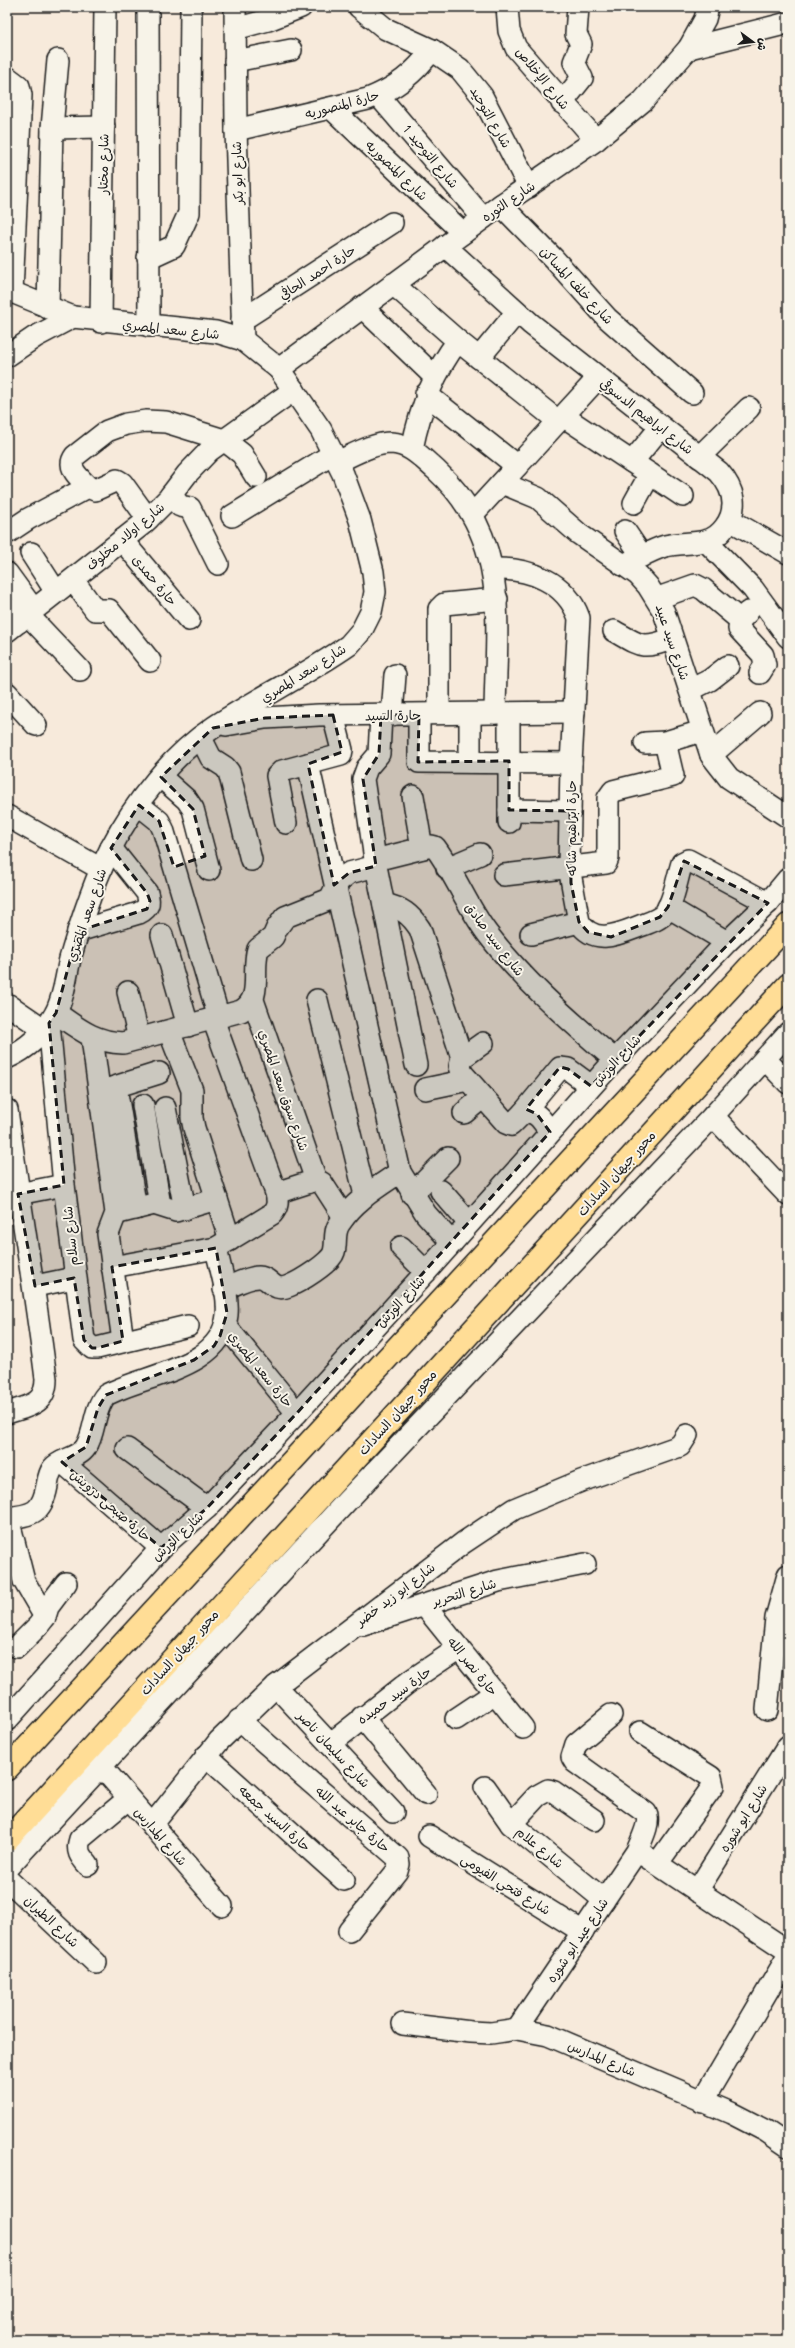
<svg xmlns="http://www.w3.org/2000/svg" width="795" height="2348" font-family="Mali,'Playpen Sans Arabic',sans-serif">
  <rect width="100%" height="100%" fill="#f7eadb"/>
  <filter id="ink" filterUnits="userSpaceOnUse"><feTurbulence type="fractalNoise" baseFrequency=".025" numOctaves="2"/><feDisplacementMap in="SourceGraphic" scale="8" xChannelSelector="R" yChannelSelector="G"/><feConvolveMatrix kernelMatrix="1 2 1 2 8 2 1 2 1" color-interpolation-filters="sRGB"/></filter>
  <g filter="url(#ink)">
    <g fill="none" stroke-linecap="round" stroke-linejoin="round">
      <g stroke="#1c1c1c" stroke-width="24">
        <g id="minor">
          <path d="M148 7 149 326"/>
          <path d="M235 7 236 130 243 340"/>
          <path d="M359 7 386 29 432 50 460 69 482 96 529 187"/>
          <path d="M507 7 509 31 516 48 596 140"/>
          <path d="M235 29 268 20 301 7"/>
          <path d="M689 48 788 23"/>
          <path d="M235 61 291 50"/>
          <path d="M7 77 19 86 21 95 12 292"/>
          <path d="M378 95 483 218"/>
          <path d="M562 103 582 78 574 62 581 44 576 34 578 7"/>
          <path d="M331 108 463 233"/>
          <path d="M52 128 104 127"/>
          <path d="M236 130 368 99C396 88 414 74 432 50"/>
          <path d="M501 205 554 259 607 318 692 393"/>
          <path d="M445 246 531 324 719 472C734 489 739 508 725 527 720 534 714 539 705 541 692 544 678 543 665 546 651 550 637 559 623 565"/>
          <path d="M148 258 174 246 189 213 191 7"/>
          <path d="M393 284 458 341 558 421"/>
          <path d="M7 290 73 317 216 332 243 340 279 369 321 430 343 474 360 520 373 572 375 592 371 612 362 630 349 645C306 675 258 698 214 727 172 755 134 803 111 848 93 883 81 921 70 959 66 976 64 998 55 1014 45 1033 27 1049 7 1058"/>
          <path d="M362 307 435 377"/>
          <path d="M48 308 52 128 58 60"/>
          <path d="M242 320 392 223"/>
          <path d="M101 322 105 7"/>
          <path d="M7 356 35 337 73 317"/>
          <path d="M479 358 517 312"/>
          <path d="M279 369 501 205 596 140 643 101 689 48 705 19 708 7"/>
          <path d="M426 394 517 466"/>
          <path d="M563 416 683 496"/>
          <path d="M412 449C420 409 433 373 458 341"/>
          <path d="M699 457 749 408"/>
          <path d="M337 462C353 455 373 443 391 443 411 444 422 458 436 470 511 539 496 621 495 713"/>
          <path d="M632 462 660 428"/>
          <path d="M502 483 538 498 579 534 638 575 648 586 664 612 711 755 729 778 788 817"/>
          <path d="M88 487C80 478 66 468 75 456L107 431 126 424 146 421 166 422 224 440 242 454 256 477"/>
          <path d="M171 495 180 506 190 508 218 564"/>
          <path d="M634 503 650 474"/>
          <path d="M473 514 598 378"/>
          <path d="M232 516 333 454"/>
          <path d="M730 520 788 553"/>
          <path d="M625 531 642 556"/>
          <path d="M7 533 28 519 88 487 95 490 117 480 122 483 148 519"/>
          <path d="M122 540 189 620"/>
          <path d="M706 541 753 589 788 637"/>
          <path d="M31 553 56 592"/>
          <path d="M493 569C529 568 566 581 579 618L571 763 569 867 579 922C594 946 619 934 640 926 648 923 659 920 665 913 674 901 677 878 682 863L688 860 768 903"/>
          <path d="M7 573 34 610"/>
          <path d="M73 580 95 610H109L150 661"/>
          <path d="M658 598 695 585 703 589 740 620"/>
          <path d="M7 607 19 622"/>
          <path d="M748 612 740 620 739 629 763 655 765 665 760 673"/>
          <path d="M28 615 80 670"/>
          <path d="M7 631 144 523 168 499 187 474 209 451 294 390"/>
          <path d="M614 631C642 647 641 649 672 639"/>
          <path d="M690 690 710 680 728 666"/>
          <path d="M7 693 36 725"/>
          <path d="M439 713V609L444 604 497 599"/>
          <path d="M509 713V822"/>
          <path d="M470 714V762"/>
          <path d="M381 715 379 754 367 768 363 779 376 866 416 1065"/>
          <path d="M392 715 395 675"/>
          <path d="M419 715V762L571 763"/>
          <path d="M226 725 265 718 319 715 574 712"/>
          <path d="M201 738 211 758 225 767 229 772 251 860"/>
          <path d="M645 743 665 742 702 731"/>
          <path d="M711 755 760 713"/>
          <path d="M308 764 400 1172 426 1214 452 1243"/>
          <path d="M161 777 187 800 193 809 209 870"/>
          <path d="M413 796 422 848"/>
          <path d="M139 805 159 821 163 829 219 1018"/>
          <path d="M509 810 570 811"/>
          <path d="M7 816 101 869"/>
          <path d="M286 823 277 776 282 771 341 755 342 750 333 715"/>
          <path d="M375 860 431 846 435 847C455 874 467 906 487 933 524 982 569 1020 615 1060"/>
          <path d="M447 868 480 854"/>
          <path d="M504 875 606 863 608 858V798L613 791 673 776 665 742"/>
          <path d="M384 904C402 908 410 914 420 929L462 1058"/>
          <path d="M668 907 727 942"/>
          <path d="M78 931 139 913C149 908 150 903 147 893L111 848"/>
          <path d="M531 934 579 922"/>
          <path d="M162 935 188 1026"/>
          <path d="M128 992 139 1039"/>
          <path d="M253 1000 316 1180"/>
          <path d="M317 1000 365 1195"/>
          <path d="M7 1004 45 1030"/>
          <path d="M56 1013C79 1029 94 1042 123 1043L241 1011C264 998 251 971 258 949L273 937 277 928 285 917 330 899 339 881 349 873 376 866"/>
          <path d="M49 1023 64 1185 84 1340 92 1348H97L188 1326"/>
          <path d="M169 1031 192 1090V1118L194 1128 230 1240"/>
          <path d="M92 1038 116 1213 108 1234 123 1341"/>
          <path d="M483 1043 462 1058 460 1066 462 1073 506 1123 511 1125 523 1113C537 1109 543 1122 550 1132"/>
          <path d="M765 1059 788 1083"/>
          <path d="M116 1087 136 1209"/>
          <path d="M425 1089 468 1080"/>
          <path d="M102 1091 159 1073"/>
          <path d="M143 1105 160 1205"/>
          <path d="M165 1108 185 1209"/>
          <path d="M7 1110C19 1200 35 1289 46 1379 46 1405 28 1406 7 1413"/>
          <path d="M464 1113 483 1097"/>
          <path d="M523 1113 560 1068 568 1069 591 1086"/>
          <path d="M713 1116 788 1195"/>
          <path d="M441 1191 469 1223"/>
          <path d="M276 1193 316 1180 322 1183 344 1217"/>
          <path d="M18 1194 64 1185"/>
          <path d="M412 1194 448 1158"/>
          <path d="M122 1212 154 1204 176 1211 217 1199"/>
          <path d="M401 1247 426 1272"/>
          <path d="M112 1267 216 1248 272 1214C278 1207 278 1202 276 1193L213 1019"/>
          <path d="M35 1286 74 1278"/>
          <path d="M224 1289C234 1285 248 1277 259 1277 271 1277 272 1293 289 1286 299 1282 331 1263 334 1252 337 1242 333 1232 340 1223 355 1200 378 1187 400 1172"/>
          <path d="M225 1325 297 1413"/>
          <path d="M127 1449 207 1508"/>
          <path d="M62 1462 161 1548"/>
          <path d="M7 1518C33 1515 42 1513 47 1486 48 1480 49 1473 53 1468 62 1458 78 1459 86 1447 96 1431 93 1410 106 1395 145 1374 222 1369 227 1315 229 1293 220 1269 216 1248"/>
          <path d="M8 1518 24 1581 45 1617"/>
          <path d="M424 1605 523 1728"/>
          <path d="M363 1625 498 1581 585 1564"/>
          <path d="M17 1647 38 1626 45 1617 48 1607 66 1583"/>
          <path d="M276 1686 393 1812"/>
          <path d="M767 1710 776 1618 788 1575"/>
          <path d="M362 1717 426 1794"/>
          <path d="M456 1719 495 1693"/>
          <path d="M7 1720 161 1548 207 1508 297 1413 426 1272 615 1060 727 942 768 903 788 879"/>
          <path d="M239 1720 398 1858 399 1864 397 1871 349 1931"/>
          <path d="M640 1732 711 1777 713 1786 657 1864"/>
          <path d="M330 1744 410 1681 459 1648"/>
          <path d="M206 1756 344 1880"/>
          <path d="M101 1766 222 1906"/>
          <path d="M485 1787 511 1824 604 1900"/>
          <path d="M511 1824 537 1796 548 1790 554 1792 594 1820"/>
          <path d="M152 1825 219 1741 276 1686 463 1543 514 1509 581 1481 680 1446 687 1435"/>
          <path d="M429 1836 583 1932"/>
          <path d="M645 1856 788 1951"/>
          <path d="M88 1865C80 1856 76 1851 80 1839L128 1799"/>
          <path d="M7 1868 346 1502 713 1116 788 1033"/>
          <path d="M7 1879 96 1963"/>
          <path d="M697 1891 788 1746"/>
          <path d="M403 2024 471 2032 491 2033 517 2029 548 2035 731 2113 766 2131 788 2146"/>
          <path d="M517 2029 637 1851C641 1841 651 1822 646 1813L575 1762 572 1757 576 1744 611 1715"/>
          <path d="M702 2102 788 1956"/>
        </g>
      </g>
      <g stroke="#1c1c1c" stroke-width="25">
        <g id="major">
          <path d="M7 1769 788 925"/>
          <path d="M7 1840 788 985"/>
        </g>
      </g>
      <use href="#minor" stroke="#f7f3e8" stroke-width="21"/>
      <use href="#major" stroke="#ffdd96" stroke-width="22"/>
    </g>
  </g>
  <path fill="#1c1c1c" fill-opacity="0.2" stroke="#1c1c1c" stroke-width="3" stroke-dasharray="8 5" stroke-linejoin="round" d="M333 715 342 752 308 764 334 885 349 873 376 866 363 779 379 754 381 715H419L418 762 509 761V810L570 811 571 883 579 922 588 932 611 937 660 917 668 907 684 861 768 903 591 1086 568 1069 560 1067 526 1109 537 1114 550 1132 297 1413 207 1508 161 1548 62 1462 86 1447 98 1408 106 1395 194 1360 214 1346 220 1336 227 1313 216 1248 112 1267 123 1341 97 1348H92L84 1340 74 1278 35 1286 18 1194 64 1185 49 1023 56 1013 78 931 147 909 150 901 147 893 111 848 139 805 159 821 174 867 205 856 193 809 161 777 213 728 265 718Z"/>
  <g text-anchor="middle" stroke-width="4" stroke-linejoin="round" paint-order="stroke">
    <g font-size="13" fill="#1c1c1c" stroke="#f7f3e8">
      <text transform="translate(543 78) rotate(51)" y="5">شارع الإخلاص</text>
      <text transform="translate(342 104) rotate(-15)" y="5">حارة المنصوريه</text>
      <text transform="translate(491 117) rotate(60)" y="5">شارع التوحيد</text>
      <text transform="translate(431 156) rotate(50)" y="5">شارع التوحيد 1</text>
      <text transform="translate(103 164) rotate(-89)" y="5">شارع مختار</text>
      <text transform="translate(397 170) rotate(44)" y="5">شارع المنصوريه</text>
      <text transform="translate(237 173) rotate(-92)" y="5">شارع ابو بكر</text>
      <text transform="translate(508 201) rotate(-34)" y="5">شارع الثوره</text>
      <text transform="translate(317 272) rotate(-33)" y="5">حارة احمد الحافي</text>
      <text transform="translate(577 285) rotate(47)" y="5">شارع خلف المساكن</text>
      <text transform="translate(171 329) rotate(6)" y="5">شارع سعد المصري</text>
      <text transform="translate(647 416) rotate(38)" y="5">شارع ابراهيم الدسوقي</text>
      <text transform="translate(125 536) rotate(-40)" y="5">شارع اولاد مخلوف</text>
      <text transform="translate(155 580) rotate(50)" y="5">حارة حمدى</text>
      <text transform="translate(673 642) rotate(71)" y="5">شارع سيد عبيد</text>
      <text transform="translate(303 673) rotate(-32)" y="5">شارع سعد المصري</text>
      <text transform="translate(393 715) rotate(-1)" y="5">حارة السيد</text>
      <text transform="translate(571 828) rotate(-90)" y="5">حارة ابراهيم شاكه</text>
      <text transform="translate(86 915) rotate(-71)" y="5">شارع سعد المصري</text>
      <text transform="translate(495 939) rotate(53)" y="5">شارع سيد صادق</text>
      <text transform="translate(616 1060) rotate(-47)" y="5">شارع الورش</text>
      <text transform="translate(284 1090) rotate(71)" y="5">شارع سوق سعد المصري</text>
      <text transform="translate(616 1173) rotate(-48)" y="5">محور جيهان السادات</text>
      <text transform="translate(70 1236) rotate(-96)" y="5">شارع سلام</text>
      <text transform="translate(400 1301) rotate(-47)" y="5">شارع الورش</text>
      <text transform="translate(261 1369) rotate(51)" y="5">حارة سعد المصري</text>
      <text transform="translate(397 1412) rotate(-48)" y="5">محور جيهان السادات</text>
      <text transform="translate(111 1505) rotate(41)" y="5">حارة صبحى درويش</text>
      <text transform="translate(177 1536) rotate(-43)" y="5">شارع الورش</text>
      <text transform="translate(464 1592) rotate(-17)" y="5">شارع التحرير</text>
      <text transform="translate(395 1594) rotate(-37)" y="5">شارع ابو زيد خضر</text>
      <text transform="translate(179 1652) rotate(-48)" y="5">محور جيهان السادات</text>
      <text transform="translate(473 1666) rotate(51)" y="5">حارة نصر الله</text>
      <text transform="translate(394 1695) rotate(-36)" y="5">حارة سيد حميده</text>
      <text transform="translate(334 1749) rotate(47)" y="5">شارع سليمان ناصر</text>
      <text transform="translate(275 1818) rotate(42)" y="5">حارة السيد جمعه</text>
      <text transform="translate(743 1818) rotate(-58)" y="5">شارع ابو شوره</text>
      <text transform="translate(353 1819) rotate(41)" y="5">حارة جابر عبد الله</text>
      <text transform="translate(161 1836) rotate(49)" y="5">شارع المدارس</text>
      <text transform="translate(540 1847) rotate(39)" y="5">شارع علام</text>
      <text transform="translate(506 1884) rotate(32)" y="5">شارع فتحي الفيومى</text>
      <text transform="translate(52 1921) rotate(43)" y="5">شارع الطيران</text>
      <text transform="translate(577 1940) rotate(-56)" y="5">شارع عيد ابو شوره</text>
      <text transform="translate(602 2058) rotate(23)" y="5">شارع المدارس</text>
    </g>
  </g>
  <rect width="795" height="2348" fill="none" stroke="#f7f3e8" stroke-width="24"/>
  <rect x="12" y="12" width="771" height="2324" fill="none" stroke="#1c1c1c" stroke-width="1.5" filter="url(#ink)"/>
  <g transform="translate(753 42) rotate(105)" stroke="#f7f3e8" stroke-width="3" paint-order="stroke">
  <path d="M0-3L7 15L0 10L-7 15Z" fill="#1c1c1c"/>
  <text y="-6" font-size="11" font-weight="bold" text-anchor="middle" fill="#1c1c1c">ش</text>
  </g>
</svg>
